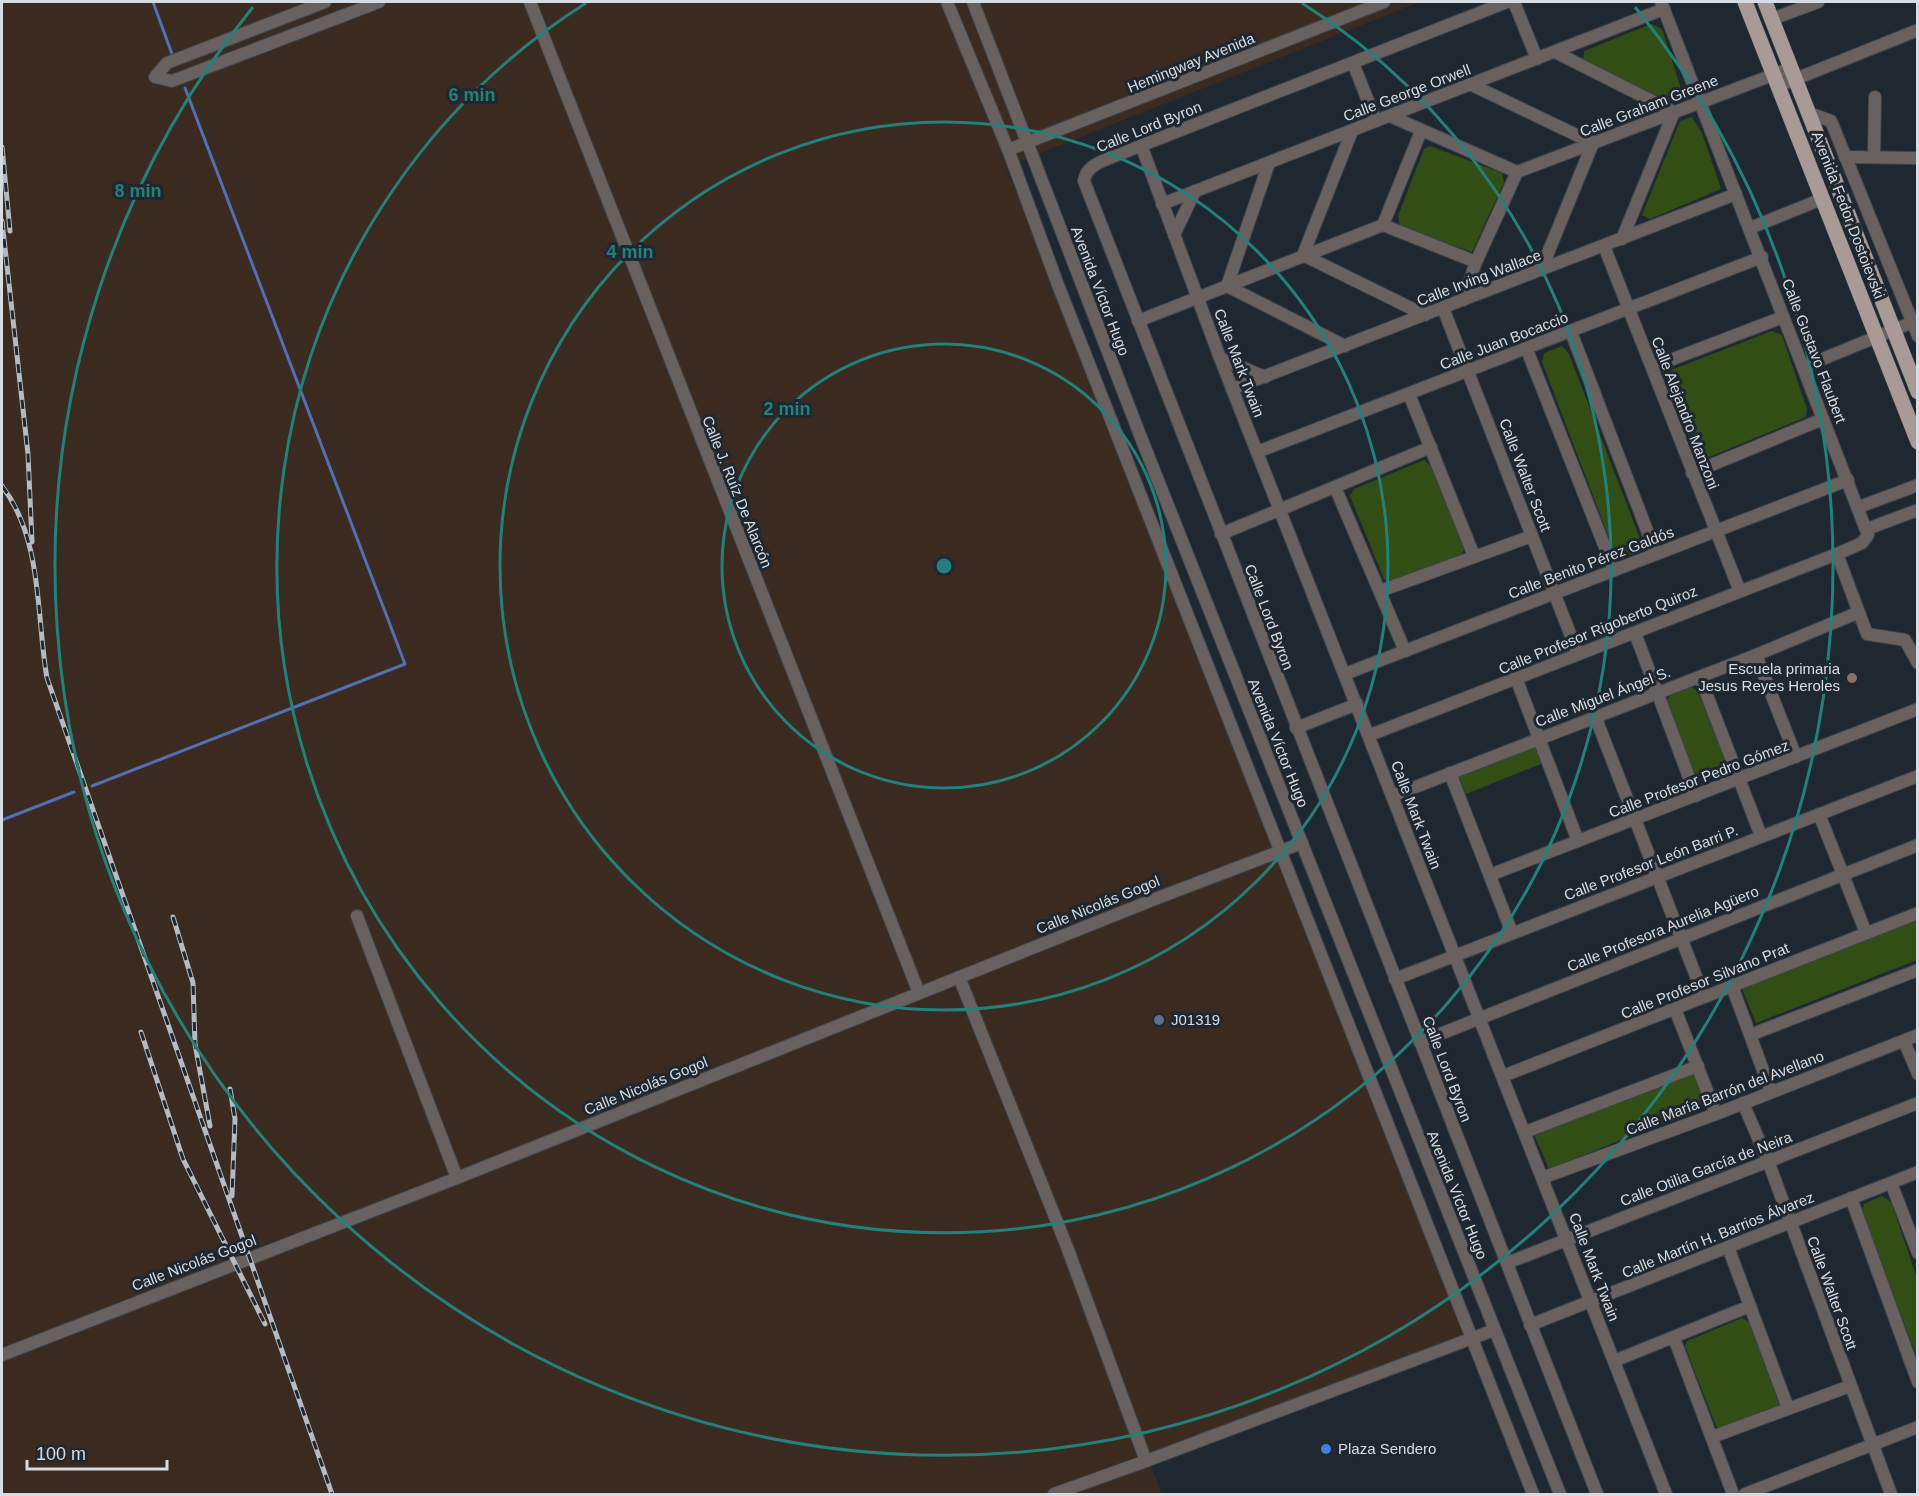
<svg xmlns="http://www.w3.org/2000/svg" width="1919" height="1496" font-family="Arial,sans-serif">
  <rect width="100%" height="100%" fill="#1f2730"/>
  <path fill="#3a2a1f" d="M2 2H1420L1006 167 1473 1333 1148 1458 1162 1494H2Z"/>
  <g fill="#334e14">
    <path d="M1651 24 1662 29 1683 95 1672 102 1583 62 1584 51Z"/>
    <path d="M1692 117 1702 133 1721 189 1650 219 1642 215 1680 121Z"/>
    <path d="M1430 146 1502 173 1504 182 1472 252 1400 226 1398 216 1424 149Z"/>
    <path d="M1772 331 1782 335 1807 409 1806 417 1704 459 1697 456 1666 378 1671 370Z"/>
    <path d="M1562 346 1569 354 1642 544 1639 553 1624 556 1615 553 1542 362 1544 353Z"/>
    <path d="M1424 460 1434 469 1464 550 1461 555 1389 581 1384 579 1350 496 1354 489Z"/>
    <path d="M1690 686 1697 690 1729 769 1702 781 1695 776 1666 702 1670 696Z"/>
    <path d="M1535 742 1543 763 1466 794 1457 773Z"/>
    <path d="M1917 919V960L1756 1023 1741 986Z"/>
    <path d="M1695 1070 1708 1105 1549 1169 1534 1134Z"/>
    <path d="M1882 1196 1891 1202 1917 1278V1357L1862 1211 1864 1204Z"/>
    <path d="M1742 1318 1749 1322 1779 1404 1776 1408 1721 1428 1716 1426 1685 1346 1687 1341Z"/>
  </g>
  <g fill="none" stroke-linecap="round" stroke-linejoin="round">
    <g stroke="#5170b3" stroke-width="3">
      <path d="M153 2 172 54"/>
      <path d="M92 786 405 664 185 88"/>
      <path d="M2 820 74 792"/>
    </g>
    <g stroke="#3c444d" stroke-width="14">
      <g id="minor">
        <path d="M325 2 167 63 155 77 172 81 379 2"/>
        <path d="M530 2 919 993"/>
        <path d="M947 2 1009 152 1058 285 1533 1494"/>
        <path d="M973 2 1140 435 1560 1494"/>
        <path d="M1507 2 1107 159C1096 164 1086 168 1084 181L1597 1494"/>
        <path d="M1514 2 1537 59"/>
        <path d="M1772 19 1818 2"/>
        <path d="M1555 52 1674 112 1622 239"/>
        <path d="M1353 63 1376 121"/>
        <path d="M1470 84 1593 143 1541 270"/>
        <path d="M1778 86 1918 30"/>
        <path d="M1809 113 1831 121 1918 336"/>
        <path d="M1390 116 1517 172 1791 68"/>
        <path d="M1352 131 1303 255 1425 315"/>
        <path d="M1141 145 1220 358 1666 1494"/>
        <path d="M1008 150 1384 2"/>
        <path d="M1845 157 1918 158"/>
        <path d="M1874 157 1875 97"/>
        <path d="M1269 163 1227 286 1345 346"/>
        <path d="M1162 204 1664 9"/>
        <path d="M1383 225 1421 131"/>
        <path d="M1750 228 1822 199"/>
        <path d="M1174 235 1195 191"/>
        <path d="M1604 246 1739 589"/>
        <path d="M1463 300 1476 262 1517 172"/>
        <path d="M1443 308 1578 654"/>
        <path d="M1138 321 1383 225 1476 262"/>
        <path d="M1571 332 1656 554"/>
        <path d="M1527 350 1614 570"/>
        <path d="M1220 358 1265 377"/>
        <path d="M1652 367 1783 317"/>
        <path d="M1803 367 1918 320"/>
        <path d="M1232 389 1736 194"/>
        <path d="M1409 394 1474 556"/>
        <path d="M1257 452 1762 257"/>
        <path d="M1692 473 1823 419"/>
        <path d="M1335 487 1405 651"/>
        <path d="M1859 507 1918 485"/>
        <path d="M1867 529 1918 510"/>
        <path d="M1221 534 1431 447"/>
        <path d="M1837 554 1867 634 1905 640 1918 663"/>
        <path d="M1380 591 1532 536"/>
        <path d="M1635 633 1696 796"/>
        <path d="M1756 655 1796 757"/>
        <path d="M1345 674 1848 480"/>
        <path d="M1700 677 1761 836"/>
        <path d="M1516 678 1578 841"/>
        <path d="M1595 716 1704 997"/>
        <path d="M1296 728 1357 704"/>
        <path d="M1370 735 1837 554 1862 543 1868 535 1661 2"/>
        <path d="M1450 773 1512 933"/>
        <path d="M1392 796 1756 655 1857 613"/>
        <path d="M1819 814 1866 933"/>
        <path d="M1490 875 1918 709"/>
        <path d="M357 916 457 1178"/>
        <path d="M959 977 1067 1247 1146 1461 1494 1330"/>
        <path d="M1395 979 1918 776"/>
        <path d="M1732 986 1771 1092"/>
        <path d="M1675 1009 1716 1114"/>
        <path d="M1750 1035 1918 970"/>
        <path d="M1904 1041 1918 1074"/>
        <path d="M1420 1042 1918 845"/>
        <path d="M1503 1076 1918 913"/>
        <path d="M1743 1103 1768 1161 1891 1494"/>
        <path d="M1525 1132 1698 1066"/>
        <path d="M1542 1178 1716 1114 1918 1035"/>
        <path d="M1891 1183 1918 1253"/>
        <path d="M1851 1198 1918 1382"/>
        <path d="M1728 1247 1788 1408"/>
        <path d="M1507 1263 1918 1103"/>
        <path d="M1530 1325 1918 1172"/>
        <path d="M1674 1338 1733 1494"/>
        <path d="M2 1355 457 1178 1155 899 1302 843"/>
        <path d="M1614 1361 1750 1306"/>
        <path d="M1712 1437 1850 1386"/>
        <path d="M1054 1494 1146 1461"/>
        <path d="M1745 1494 1918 1427"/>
      </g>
    </g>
    <g stroke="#3c444d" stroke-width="16">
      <g id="major">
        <path d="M1745 2 1918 442"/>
        <path d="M1765 2 1918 392"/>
      </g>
    </g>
    <use href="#minor" stroke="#686160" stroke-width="12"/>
    <use href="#major" stroke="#a99a98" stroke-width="15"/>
    <g stroke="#b6bbc3" stroke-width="5">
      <g id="rail">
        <path d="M2 147 10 231"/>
        <path d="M2 221 28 454 32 542"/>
        <path d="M2 486C43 540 36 615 47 678L332 1494"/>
        <path d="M173 917 193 983 195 1044 210 1126"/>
        <path d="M141 1032 183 1159 265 1324"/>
        <path d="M230 1089 235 1119 232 1196"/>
      </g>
    </g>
    <use href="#rail" stroke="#1f2730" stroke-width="3" stroke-dasharray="9" stroke-linecap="butt"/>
  </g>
  <g fill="none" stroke="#23807a" stroke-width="3">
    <circle cx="944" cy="566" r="222"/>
    <circle cx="944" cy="566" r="444"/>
    <path d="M1302 3A667 667 0 1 1 586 3"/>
    <path d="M1635 7A889 889 0 1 1 253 7"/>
  </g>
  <circle fill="#8d6e63" stroke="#1f2730" stroke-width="2" cx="1852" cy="678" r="6"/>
  <circle fill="#5c6f8a" stroke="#1f2730" stroke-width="2" cx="1159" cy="1020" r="6"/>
  <circle fill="#3f7fe0" stroke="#1f2730" stroke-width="2" cx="1326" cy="1449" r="6"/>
  <g text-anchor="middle" stroke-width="6" stroke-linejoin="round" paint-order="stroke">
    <g font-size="15" fill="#d7dce3" stroke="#1f2730">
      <text transform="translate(1191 63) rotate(-22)" y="5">Hemingway Avenida</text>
      <text transform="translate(1407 93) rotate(-21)" y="5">Calle George Orwell</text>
      <text transform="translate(1649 106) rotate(-21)" y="5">Calle Graham Greene</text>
      <text transform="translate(1149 127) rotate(-22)" y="5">Calle Lord Byron</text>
      <text transform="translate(1848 215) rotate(69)" y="5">Avenida Fedor Dostoievski</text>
      <text transform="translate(1479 278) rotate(-21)" y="5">Calle Irving Wallace</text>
      <text transform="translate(1100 291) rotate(69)" y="5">Avenida Víctor Hugo</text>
      <text transform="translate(1504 341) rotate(-21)" y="5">Calle Juan Bocaccio</text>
      <text transform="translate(1814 351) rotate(69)" y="5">Calle Gustavo Flaubert</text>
      <text transform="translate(1239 363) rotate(69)" y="5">Calle Mark Twain</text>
      <text transform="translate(1685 413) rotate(69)" y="5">Calle Alejandro Manzoni</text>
      <text transform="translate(1525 475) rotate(69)" y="5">Calle Walter Scott</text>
      <text transform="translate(737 492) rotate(68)" y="5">Calle J. Ruíz De Alarcón</text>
      <text transform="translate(1591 563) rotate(-21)" y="5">Calle Benito Pérez Galdós</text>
      <text transform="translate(1269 617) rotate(69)" y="5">Calle Lord Byron</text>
      <text transform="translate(1598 630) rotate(-22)" y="5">Calle Profesor Rigoberto Quiroz</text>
      <text transform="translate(1603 697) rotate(-21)" y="5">Calle Miguel Ángel S.</text>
      <text transform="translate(1278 743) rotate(68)" y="5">Avenida Víctor Hugo</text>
      <text transform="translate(1699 779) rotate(-21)" y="5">Calle Profesor Pedro Gómez</text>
      <text transform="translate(1416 815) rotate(69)" y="5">Calle Mark Twain</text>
      <text transform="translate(1651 863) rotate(-21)" y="5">Calle Profesor León Barri P.</text>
      <text transform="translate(1098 905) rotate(-22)" y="5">Calle Nicolás Gogol</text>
      <text transform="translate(1663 929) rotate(-22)" y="5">Calle Profesora Aurelia Agüero</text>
      <text transform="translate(1705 981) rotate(-22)" y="5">Calle Profesor Silvano Prat</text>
      <text transform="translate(1447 1069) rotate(69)" y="5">Calle Lord Byron</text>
      <text transform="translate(646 1086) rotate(-22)" y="5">Calle Nicolás Gogol</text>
      <text transform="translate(1725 1093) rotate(-21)" y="5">Calle María Barrón del Avellano</text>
      <text transform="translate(1706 1169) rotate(-21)" y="5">Calle Otilia García de Neira</text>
      <text transform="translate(1457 1195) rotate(68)" y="5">Avenida Víctor Hugo</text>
      <text transform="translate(1718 1235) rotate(-22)" y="5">Calle Martín H. Barrios Álvarez</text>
      <text transform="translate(194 1263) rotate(-21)" y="5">Calle Nicolás Gogol</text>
      <text transform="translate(1594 1267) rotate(69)" y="5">Calle Mark Twain</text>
      <text transform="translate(1832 1293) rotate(70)" y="5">Calle Walter Scott</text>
    </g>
    <g font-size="15" fill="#d7dce3" stroke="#1f2730" text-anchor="start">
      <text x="1840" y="674" text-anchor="end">Escuela primaria<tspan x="1840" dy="17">Jesus Reyes Heroles</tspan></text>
      <text x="1171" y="1025">J01319</text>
      <text x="1338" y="1454">Plaza Sendero</text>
    </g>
  </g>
  <circle cx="944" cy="566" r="9" fill="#23807a" stroke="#1f2730" stroke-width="3"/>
  <g font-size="18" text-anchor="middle" font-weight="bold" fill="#23807a" stroke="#1f2730" stroke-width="6" stroke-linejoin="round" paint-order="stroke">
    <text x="472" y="101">6 min</text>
    <text x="138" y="197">8 min</text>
    <text x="630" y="258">4 min</text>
    <text x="787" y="415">2 min</text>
  </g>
  <rect width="1919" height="1496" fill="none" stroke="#d7dce3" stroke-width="6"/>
  <path d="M27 1460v9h140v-9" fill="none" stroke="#d7dce3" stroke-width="3"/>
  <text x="36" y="1460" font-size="18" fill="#d7dce3" stroke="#1f2730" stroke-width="4.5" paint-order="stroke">100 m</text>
</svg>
